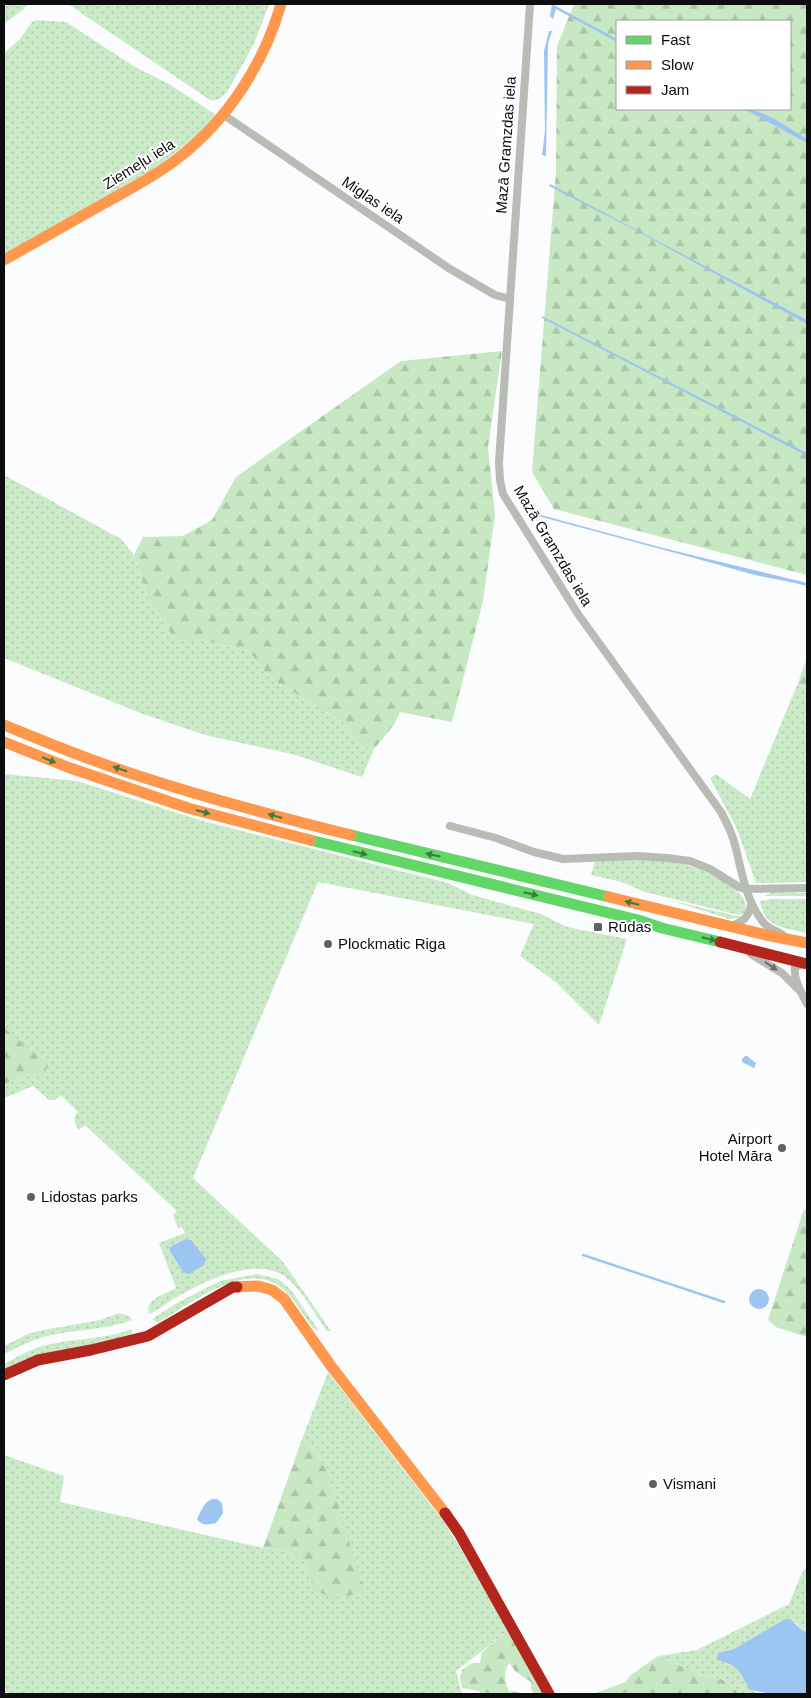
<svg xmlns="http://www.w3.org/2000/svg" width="811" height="1698" font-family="Arial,sans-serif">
  <defs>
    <pattern id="grass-dots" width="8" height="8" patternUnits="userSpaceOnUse" patternTransform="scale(1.25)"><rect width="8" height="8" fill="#cbeac8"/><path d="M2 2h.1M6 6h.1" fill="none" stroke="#adc8ab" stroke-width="1.8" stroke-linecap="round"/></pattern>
    <pattern id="forest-firs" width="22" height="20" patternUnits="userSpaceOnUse" patternTransform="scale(1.25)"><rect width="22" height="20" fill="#c7e8c3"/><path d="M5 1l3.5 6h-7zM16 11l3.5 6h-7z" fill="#aac6a6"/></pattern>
  </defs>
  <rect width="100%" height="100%" fill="#fafcfe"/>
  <g fill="url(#grass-dots)">
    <path d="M4 4H28L24 9 4 24Z"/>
    <path d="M68 4H269L254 44 227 92C221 98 218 101 210 100Z"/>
    <path d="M37 20 66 22 135 67 169 84 216 115 195 138 152 170 4 254V53L20 39 32 22Z"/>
    <path d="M4 475 121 539 134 555 149 600 174 639H196L249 651 271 679 343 722 361 746 374 749 362 777 292 754 205 735 143 714 4 658Z"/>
    <path d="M798 683 807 687V882L756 883 737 829 710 778 716 774 750 799Z"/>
    <path d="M4 774 77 781 199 820 448 883 472 895 541 914 567 927 627 939 599 1025 557 983 520 956 534 924 318 882 193 1178 283 1262 331 1331H327C315 1315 298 1283 281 1274 249 1258 203 1282 175 1298 166 1303 159 1310 149 1314 144 1299 166 1294 176 1288L159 1243 185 1233 182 1227 178 1228 173 1215 177 1211 85 1125 79 1130C75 1124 72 1119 78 1112L61 1095 55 1100H49L33 1086 4 1098V1084L24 1077H42L4 1040Z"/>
    <path d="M633 859C676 862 695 862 732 887 741 894 748 900 745 912L739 915 645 892 622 882 591 875 595 861Z"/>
    <path d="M772 892 807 893V896H764Z"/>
    <path d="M771 899H807V933C785 928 764 928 760 901Z"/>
    <path d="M669 900 741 917 730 919Z"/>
    <path d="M257 1274 278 1279 291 1290 319 1331 313 1328C304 1316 296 1301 285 1291 250 1256 190 1304 158 1323L152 1319 177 1303 220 1281Z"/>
    <path d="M119 1313 129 1316 132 1320C103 1331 73 1329 43 1337 29 1341 17 1348 4 1354V1346L28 1334 38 1331 100 1320Z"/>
    <path d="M132 1329 131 1336 4 1371V1364C18 1357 31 1348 47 1345 75 1338 105 1340 132 1329Z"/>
    <path d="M328 1372 441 1518 457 1542 508 1631 456 1671 462 1694H4V1455L64 1476 60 1502 263 1548 287 1551 304 1561 316 1590 315 1451 301 1442Z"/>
    <path d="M807 1565V1632H803L796 1623 785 1619 734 1649 718 1653 732 1663 739 1671 748 1687 754 1692 772 1694H741L724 1680 699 1674 658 1656 697 1650 789 1604 801 1575Z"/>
  </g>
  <g fill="url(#forest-firs)" fill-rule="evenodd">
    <path d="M574 4H807V575L554 509 532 472 556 172 557 46ZM617 21H790V109H617Z"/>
    <path d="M502 351 488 447 495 515 483 601 452 722 400 712 394 725 374 749 361 746 343 722 271 679 249 651 196 639H174L149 600 134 555 143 537 183 536 212 520 236 477 401 361Z"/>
    <path d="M807 658V687L798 683Z"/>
    <path d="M4 1028 48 1064 43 1077H24L4 1084Z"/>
    <path d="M807 1207V1337L776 1327 768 1320 803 1212Z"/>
    <path d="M301 1442 315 1451 329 1475 365 1593 332 1598 315 1590 304 1561 287 1551 263 1548Z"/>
    <path d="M508 1631 545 1694H534L531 1689V1682L516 1672 509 1663C503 1674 504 1680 509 1691L517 1692 519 1694H479L480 1691 462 1688 460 1677 462 1670 472 1663H480L482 1652Z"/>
    <path d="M658 1656 699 1674 724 1680 741 1694H731L727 1692 726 1694H594L625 1682 631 1675Z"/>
  </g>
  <g fill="#9dc5f1">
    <path d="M552 4 617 39V42L556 9 553 19 550 16Z"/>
    <path d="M549 31H552L548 44 546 156 542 155 545 131 544 51Z"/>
    <path d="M744 109C763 109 790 129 807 139V143Z"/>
    <path d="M550 184 807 320V324L635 230 549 186Z"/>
    <path d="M542 316 807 453V456L542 318Z"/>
    <path d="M530 512 663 548 807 583V586C789 581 770 579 751 574 678 553 604 534 530 514Z"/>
    <path d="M745 1056H747L756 1063 754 1068 742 1062V1059Z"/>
    <path d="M186 1239 191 1240 206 1259 204 1265 189 1274 183 1272 170 1251V1247Z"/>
    <circle cx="759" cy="1299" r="10"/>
    <path d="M212 1499H217L222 1503 223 1513 216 1523C208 1525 202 1526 197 1519 201 1511 204 1502 212 1499Z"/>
    <path d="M785 1619H790L803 1631 807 1632V1694H772L750 1690C739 1672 740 1665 717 1660L718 1653 734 1649Z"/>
  </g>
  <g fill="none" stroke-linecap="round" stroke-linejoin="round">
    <path stroke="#9dc5f1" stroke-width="2.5" d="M583 1255 724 1302"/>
    <g stroke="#b9bcb4" stroke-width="8">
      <path d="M530 4 499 462 500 480 503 494 578 614 721 812C727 823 732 833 735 845 742 872 745 899 763 922 767 928 777 931 783 935"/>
      <path d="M224 115 450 269 495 295 510 299"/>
      <path d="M450 826 496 838 534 852 563 859 637 856 667 858 690 861 710 869 739 887 745 889 807 888"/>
      <path d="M731 926C743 922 749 917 751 904"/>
      <path d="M751 954 782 973 801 992"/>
      <path d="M802 964 795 967C793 979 802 994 807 1004"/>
    </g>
    <g stroke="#63d668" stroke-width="11">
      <path d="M351 835 609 897"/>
      <path d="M310 840 638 920 662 928 720 942"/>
    </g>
    <g stroke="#ff974d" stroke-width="11">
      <path d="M4 260C37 241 70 223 103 204 128 190 154 177 177 159 227 121 264 64 281 4"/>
      <path d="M4 725C43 741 81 757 121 770 197 796 274 816 351 835"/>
      <path d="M4 742 70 768 188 808 310 840"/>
      <path d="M609 897 766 935 807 943"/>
      <path d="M237 1287 258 1286 272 1290 284 1299 331 1366 445 1513"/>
    </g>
    <g stroke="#b3261e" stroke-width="11">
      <path d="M720 942 807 964"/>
      <path d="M4 1375 38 1360 91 1350 148 1336 233 1287H237"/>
      <path d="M445 1513 459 1533 549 1694"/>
    </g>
  </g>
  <defs><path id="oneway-solid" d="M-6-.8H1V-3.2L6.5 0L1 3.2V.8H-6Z" transform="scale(1.25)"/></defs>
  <g fill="#3c7c40">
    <use href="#oneway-solid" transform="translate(49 760) rotate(22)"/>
    <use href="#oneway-solid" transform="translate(120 769) rotate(-161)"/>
    <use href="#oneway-solid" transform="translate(203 812) rotate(15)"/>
    <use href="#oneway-solid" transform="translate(275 816) rotate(-164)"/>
    <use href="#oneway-solid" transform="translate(360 853) rotate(14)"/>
    <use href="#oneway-solid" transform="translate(433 855) rotate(-168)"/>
    <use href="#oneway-solid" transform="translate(531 894) rotate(13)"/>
    <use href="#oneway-solid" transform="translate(632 903) rotate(-166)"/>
    <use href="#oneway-solid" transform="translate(709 939) rotate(13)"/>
  </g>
  <use fill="#6b6d6a" href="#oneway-solid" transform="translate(771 966) rotate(33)"/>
  <g fill="#5f6163" stroke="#fff" stroke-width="2">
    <rect x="593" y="922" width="10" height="10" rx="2.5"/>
    <circle cx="328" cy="944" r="5"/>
    <circle cx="782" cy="1148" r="5"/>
    <circle cx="31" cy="1197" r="5"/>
    <circle cx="653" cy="1484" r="5"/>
  </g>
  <g text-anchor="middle" stroke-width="4" stroke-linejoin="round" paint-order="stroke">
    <g font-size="15" fill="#0c0d0f" stroke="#fff">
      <text transform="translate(506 145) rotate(-86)" y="5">Mazā Gramzdas iela</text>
      <text transform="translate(139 164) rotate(-32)" y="5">Ziemeļu iela</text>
      <text transform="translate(373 200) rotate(34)" y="5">Miglas iela</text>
      <text transform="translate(553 546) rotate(59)" y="5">Mazā Gramzdas iela</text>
    </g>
    <g font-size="15" fill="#0c0d0f" stroke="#fff" text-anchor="start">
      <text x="608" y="932">Rūdas</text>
      <text x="338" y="949">Plockmatic Riga</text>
      <text x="772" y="1144" text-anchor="end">Airport<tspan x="772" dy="17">Hotel Māra</tspan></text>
      <text x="41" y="1202">Lidostas parks</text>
      <text x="663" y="1489">Vismani</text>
    </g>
  </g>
  <rect width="811" height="1698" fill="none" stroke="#0c0d0f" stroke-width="10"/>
  <rect x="616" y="20" width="175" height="90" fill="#ffffff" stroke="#9e9e9f"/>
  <rect x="626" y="36" width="25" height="8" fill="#63d668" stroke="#9e9e9f"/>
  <text x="661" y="45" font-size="15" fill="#0c0d0f">Fast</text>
  <rect x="626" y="61" width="25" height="8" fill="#ff974d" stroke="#9e9e9f"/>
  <text x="661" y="70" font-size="15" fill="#0c0d0f">Slow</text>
  <rect x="626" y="86" width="25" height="8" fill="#b3261e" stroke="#9e9e9f"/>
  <text x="661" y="95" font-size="15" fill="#0c0d0f">Jam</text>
</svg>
